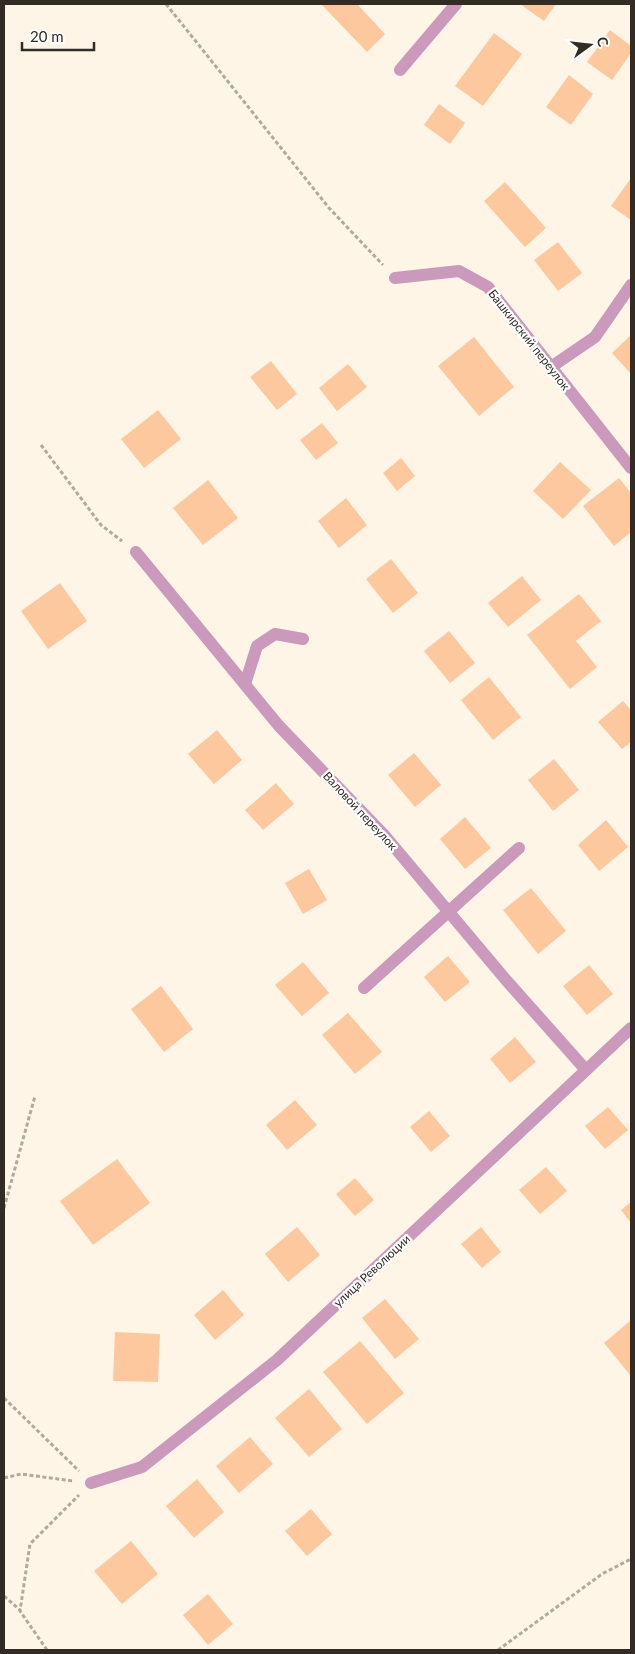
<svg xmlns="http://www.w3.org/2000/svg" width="635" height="1654" font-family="Lato,sans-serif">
  <rect width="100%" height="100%" fill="#fff5e7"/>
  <g fill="#fec89f">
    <path d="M321 4H357L385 34 367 52Z"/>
    <path d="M520 4H556L544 21Z"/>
    <path d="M610 30 631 46V53L612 80 587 62Z"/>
    <path d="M494 33 522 54 483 106 455 86Z"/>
    <path d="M569 75 593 94 571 125 546 107Z"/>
    <path d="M439 104 465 123 450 144 424 125Z"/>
    <path d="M631 178V220L611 206Z"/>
    <path d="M505 182 546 228 525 247 484 201Z"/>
    <path d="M558 242 582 273 558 291 534 260Z"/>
    <path d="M631 335V374L612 353Z"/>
    <path d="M474 337 514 387 479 416 438 366Z"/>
    <path d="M271 361 297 394 277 410 250 377Z"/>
    <path d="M348 364 367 387 337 411 319 388Z"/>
    <path d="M158 410 181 439 144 468 121 439Z"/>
    <path d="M322 423 338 443 316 460 300 440Z"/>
    <path d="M401 458 415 476 397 491 383 473Z"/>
    <path d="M560 462 591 490 563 519 533 491Z"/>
    <path d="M619 478 631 493V532L614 546 583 506Z"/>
    <path d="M208 480 238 518 203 545 173 508Z"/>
    <path d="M346 498 367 525 339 548 318 521Z"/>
    <path d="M391 559 418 593 393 613 366 579Z"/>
    <path d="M522 576 541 600 508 627 488 603Z"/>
    <path d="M60 583 87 621 48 649 21 611Z"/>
    <path d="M579 594 601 621 576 641 597 667 570 689 527 635Z"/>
    <path d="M449 631 475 663 450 683 424 651Z"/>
    <path d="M489 677 521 717 493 740 461 700Z"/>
    <path d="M623 701 631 710V742L622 749 598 722Z"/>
    <path d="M217 730 242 760 214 784 188 754Z"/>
    <path d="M414 753 441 785 415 807 388 775Z"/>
    <path d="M554 759 579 790 553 811 528 780Z"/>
    <path d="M276 783 294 804 263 830 245 810Z"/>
    <path d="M465 817 491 848 465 869 440 839Z"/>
    <path d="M606 820 628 847 599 871 578 845Z"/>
    <path d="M309 869 327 900 303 914 285 883Z"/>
    <path d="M531 888 566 931 538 954 503 910Z"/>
    <path d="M448 956 470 982 445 1002 424 977Z"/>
    <path d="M303 962 329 993 302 1016 275 985Z"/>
    <path d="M589 965 613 994 587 1015 563 986Z"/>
    <path d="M161 986 193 1029 164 1052 131 1009Z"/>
    <path d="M348 1013 382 1052 355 1074 322 1035Z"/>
    <path d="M515 1037 536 1062 510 1083 490 1059Z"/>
    <path d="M295 1100 317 1125 287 1150 266 1125Z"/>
    <path d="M608 1107 628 1130 605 1149 585 1126Z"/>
    <path d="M429 1111 450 1136 431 1152 410 1127Z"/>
    <path d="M117 1159 150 1203 93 1245 60 1201Z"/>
    <path d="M546 1167 567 1191 540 1214 519 1190Z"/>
    <path d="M355 1178 374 1200 355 1216 336 1194Z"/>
    <path d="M631 1202V1223L621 1210Z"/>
    <path d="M297 1227 320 1255 288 1282 265 1254Z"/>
    <path d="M481 1227 501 1252 482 1268 461 1244Z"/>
    <path d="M223 1290 244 1315 215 1340 194 1315Z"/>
    <path d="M385 1299 419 1339 395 1359 362 1318Z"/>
    <path d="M630 1321 631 1322V1376L604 1343Z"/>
    <path d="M115 1332 160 1334 158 1382 113 1381Z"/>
    <path d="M360 1341 404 1393 367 1424 323 1372Z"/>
    <path d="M309 1389 342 1429 309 1457 275 1418Z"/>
    <path d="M250 1437 273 1464 239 1493 216 1466Z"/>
    <path d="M197 1479 224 1512 194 1538 166 1506Z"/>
    <path d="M311 1509 332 1534 307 1556 285 1531Z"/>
    <path d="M131 1541 158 1574 122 1604 94 1571Z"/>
    <path d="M208 1594 233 1624 208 1645 183 1615Z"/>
  </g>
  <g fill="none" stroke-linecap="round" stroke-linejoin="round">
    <g stroke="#b2a99d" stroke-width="3" stroke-dasharray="4 2.5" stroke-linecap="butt">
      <path d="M166 4 329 208 383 265"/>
      <path d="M41 445 101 525 122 541"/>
      <path d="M4 1208 35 1096"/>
      <path d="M4 1398 79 1471"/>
      <path d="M4 1478 21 1474 73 1481"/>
      <path d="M4 1596 20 1610"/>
      <path d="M47 1650 20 1611 30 1544 79 1495"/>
      <path d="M498 1650 602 1574 631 1559"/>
    </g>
    <g stroke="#ca99bb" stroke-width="12">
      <path d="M245 684 257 646 275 634 303 639"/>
      <path d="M364 988 519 848"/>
    </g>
    <g stroke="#ca99bb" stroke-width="12">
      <path d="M400 70 456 4"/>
      <path d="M395 278 459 271 488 287 631 468"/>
      <path d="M551 367 595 337 631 285"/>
      <path d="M136 552 279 726 385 836 506 980 586 1070"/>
      <path d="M91 1483 142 1467 277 1360 631 1028"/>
    </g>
  </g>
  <g text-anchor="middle" stroke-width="4.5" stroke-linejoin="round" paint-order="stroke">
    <g font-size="12" fill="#332c24" stroke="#fff">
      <text transform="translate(529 340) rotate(52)" y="4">Башкирский переулок</text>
      <text transform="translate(360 811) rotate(47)" y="4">Валовой переулок</text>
      <text transform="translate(372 1271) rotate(-43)" y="4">улица Революции</text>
    </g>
  </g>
  <rect width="635" height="1654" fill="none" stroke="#332c24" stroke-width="10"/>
  <g transform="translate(590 45) rotate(75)" stroke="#ffffff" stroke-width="4" paint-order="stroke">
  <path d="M0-4L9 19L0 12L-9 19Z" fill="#332c24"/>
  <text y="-8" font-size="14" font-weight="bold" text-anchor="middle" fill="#332c24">С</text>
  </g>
  <path d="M22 42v8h72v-8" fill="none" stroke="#332c24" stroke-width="2.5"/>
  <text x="30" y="42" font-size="15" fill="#332c24" stroke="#ffffff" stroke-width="4" paint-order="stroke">20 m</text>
</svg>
